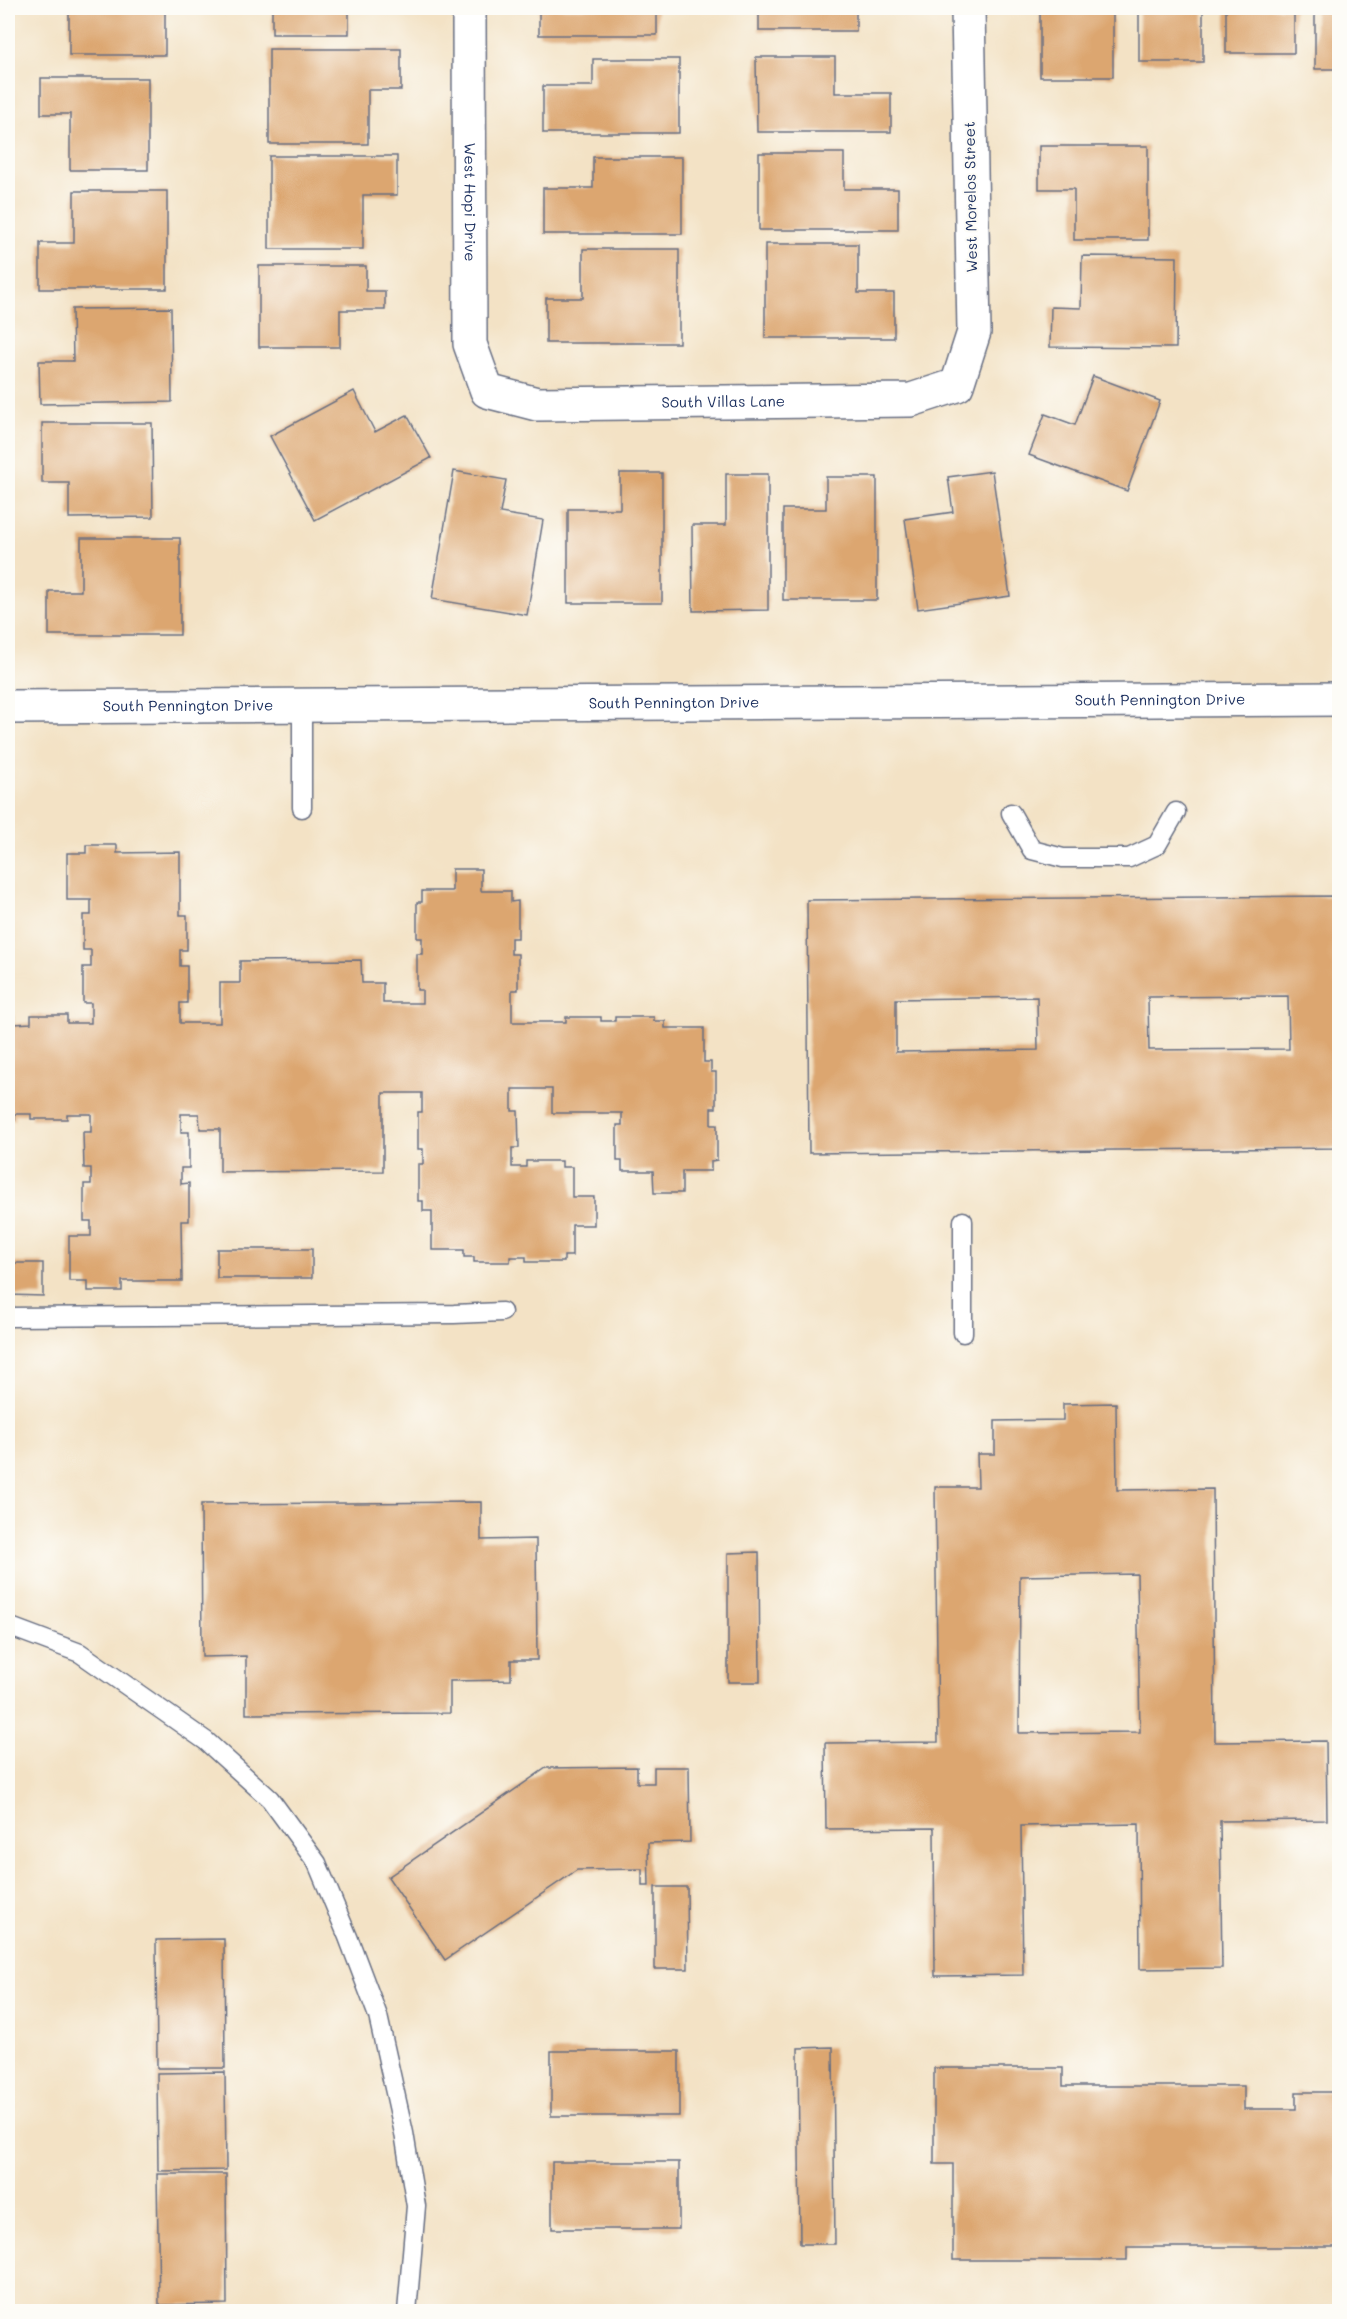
<svg xmlns="http://www.w3.org/2000/svg" width="1347" height="2319" font-family="Mali,sans-serif">
  <rect width="100%" height="100%" fill="#fdfcf7"/>
  <filter id="ink" filterUnits="userSpaceOnUse"><feTurbulence type="fractalNoise" baseFrequency=".0167" numOctaves="2"/><feDisplacementMap in="SourceGraphic" scale="12" xChannelSelector="R" yChannelSelector="G"/><feConvolveMatrix kernelMatrix="1 2 1 2 8 2 1 2 1" color-interpolation-filters="sRGB"/></filter>
  <filter id="wash" filterUnits="userSpaceOnUse"><feTurbulence type="fractalNoise" baseFrequency=".008" numOctaves="4" result="noise"/><feDisplacementMap in="SourceGraphic" scale="24" xChannelSelector="R" yChannelSelector="G"/><feGaussianBlur stdDeviation="1.35" result="paint"/><feColorMatrix in="noise" values="0 0 0 0 0 0 0 0 0 0 0 0 0 0 0 0 0 1.4 0 .05"/><feComposite in="paint" operator="in"/></filter>
  <g filter="url(#wash)">
    <rect width="100%" height="100%" fill="#f3e2c5"/>
    <g id="blocks">
      <g fill="#dca66f" fill-rule="evenodd">
        <rect x="69" y="8" width="96" height="47"/>
        <rect x="272" y="8" width="77" height="26"/>
        <rect x="539" y="8" width="118" height="27"/>
        <rect x="759" y="8" width="97" height="23"/>
        <rect x="1040" y="8" width="73" height="69"/>
        <rect x="1139" y="8" width="64" height="54"/>
        <rect x="1226" y="8" width="68" height="45"/>
        <rect x="1315" y="8" width="25" height="61"/>
        <path d="M269 49H401V90H368V144H269Z"/>
        <path d="M756 57H835V93H891V132H757Z"/>
        <path d="M593 59H679V133H543V86H593Z"/>
        <path d="M41 78H148V170H70V114H41Z"/>
        <path d="M1039 146H1148V240H1074V189H1039Z"/>
        <path d="M759 153H844V189H898V230H759Z"/>
        <path d="M269 156H397V195H363V249H269Z"/>
        <path d="M593 157H682V234H543V188H593Z"/>
        <path d="M74 191H167V289H40V243H74Z"/>
        <path d="M765 244H858V293H894V338H765Z"/>
        <path d="M583 249H679V343H546V298H583Z"/>
        <path d="M1082 256 1177 257 1176 348 1050 347 1051 307 1081 308Z"/>
        <path d="M259 266H366V291H385V310H340V347H259Z"/>
        <path d="M171 308 172 402 40 404 39 361H73L72 309Z"/>
        <path d="M1093 376 1160 401 1127 491 1029 455 1045 414 1075 425Z"/>
        <path d="M354 391 375 432 407 415 431 458 315 520 270 436Z"/>
        <path d="M42 423H152L153 517 69 518V483H42Z"/>
        <path d="M454 471 506 480 500 513 543 520 527 615 432 599Z"/>
        <path d="M992 471 1010 596 918 609 905 519 953 512 948 477Z"/>
        <path d="M620 473H662V603H568V509H620Z"/>
        <path d="M726 474H768V610L693 611 692 525H726Z"/>
        <path d="M826 477H877V600H783V509H826Z"/>
        <path d="M81 538H180V635H49V591H81Z"/>
        <path d="M86 845H117V853L180 852V915H187V950H180V966H187V1003H180V1023H220V983H240V961L361 960 362 983H383V1003H422V990H417V954H422V938H417V902H422V891H452V869H481V891H511V902L518 901V938H511V954H518V990H512V1022H566V1017H601V1021H615V1017H654V1021H665V1028H704V1062H711V1072H716V1108H711V1125H717V1160L711 1161V1171H682V1193H654L653 1171H622V1161H617V1125H622V1113H552V1089H512V1111H518L519 1148H512V1167H526V1161H562V1167H572V1197H594V1225H572V1256H564V1262H526V1257H510V1262H474V1257H464V1250H432V1211H423V1201H418V1164H423V1149H418V1112H422V1093H383V1171L220 1172V1129H200L199 1114H181V1132H189V1168H181V1184L189 1183V1221H181L182 1281H122V1291H88V1281H69V1236H91V1221H84V1184H91V1168H84L83 1132H91V1114H67V1119H31V1114H15V1120H8V1016H14V1024L31 1023V1015H67V1023H91V1003H83V967H91V950H83V915H91V900H67V853H86Z"/>
        <path d="M1340 896V1148L809 1153 807 900ZM1288 996 1289 1049 1149 1050 1148 997ZM1037 997 1038 1050 896 1052V999Z"/>
        <rect x="217" y="1249" width="95" height="29"/>
        <path d="M8 1263H43V1296L8 1295Z"/>
        <path d="M1116 1403 1117 1490 1213 1489 1215 1742 1326 1741 1327 1820 1220 1821 1222 1968 1140 1969 1139 1824 1021 1826 1023 1975 935 1976 934 1828 826 1829 825 1743 938 1742 935 1487H978L977 1454H995V1421L1063 1420V1404ZM1137 1574 1140 1732 1019 1733 1020 1576Z"/>
        <path d="M481 1502V1540L536 1539 537 1660H511V1680L450 1681V1713L246 1714V1656L202 1657 201 1504Z"/>
        <path d="M759 1552 760 1682H728V1553Z"/>
        <path d="M637 1767V1783H654V1767H689L690 1842 648 1843 649 1886H642V1869L577 1870 445 1960 388 1877 546 1768Z"/>
        <path d="M655 1887H687L688 1969H655Z"/>
        <path d="M224 1939 225 2068H157L156 1940Z"/>
        <path d="M833 2047 835 2244H800L798 2048Z"/>
        <rect x="551" y="2051" width="128" height="65"/>
        <path d="M934 2068H1063V2086H1244V2109H1296V2092H1338V2247H1127V2260H953V2164H934Z"/>
        <path d="M225 2072 226 2170 158 2171 157 2073Z"/>
        <rect x="552" y="2162" width="127" height="67"/>
        <path d="M157 2174H226L227 2304 159 2305Z"/>
      </g>
    </g>
  </g>
  <g filter="url(#ink)">
    <use href="#blocks" fill-opacity="0" stroke="#676e82" stroke-width="1.5"/>
    <g fill="none" stroke-linecap="round" stroke-linejoin="round">
      <g stroke="#676e82" stroke-width="21">
        <g id="service">
          <path d="M302 705V808"/>
          <path d="M1011 813 1032 850 1063 858H1129L1157 845 1176 812"/>
          <path d="M963 1221V1333"/>
          <path d="M8 1317 454 1314 502 1312"/>
          <path d="M8 1626 80 1653 206 1741 270 1799 317 1863 348 1937 378 2016 404 2133 416 2206 407 2312"/>
        </g>
      </g>
      <g stroke="#676e82" stroke-width="36">
        <g id="minor">
          <path id="s1" d="M469 8 470 344 487 391 537 404 911 400 957 385 974 332 968 8"/>
        </g>
      </g>
      <g stroke="#676e82" stroke-width="36">
        <g id="tertiary">
          <path id="s2" d="M8 707 1340 699"/>
        </g>
      </g>
      <use href="#service" stroke="#fff" stroke-width="18"/>
      <use href="#minor" stroke="#fff" stroke-width="33"/>
      <use href="#tertiary" stroke="#fff" stroke-width="33"/>
    </g>
  </g>
  <g text-anchor="middle" stroke-width="4.5" stroke-linejoin="round" paint-order="stroke">
    <g font-size="15" fill="#1b2f5e" stroke="#fdfcf7">
      <text transform="translate(971 197) rotate(-91)" y="5">West Morelos Street</text>
      <text dy="5" stroke="none"><textPath href="#s1" startOffset="194">West Hopi Drive</textPath></text>
      <text dy="5" stroke="none"><textPath href="#s1" startOffset="624">South Villas Lane</textPath></text>
      <text dy="5" stroke="none"><textPath href="#s2" startOffset="1152">South Pennington Drive</textPath></text>
      <text dy="5" stroke="none"><textPath href="#s2" startOffset="666">South Pennington Drive</textPath></text>
      <text dy="5" stroke="none"><textPath href="#s2" startOffset="180">South Pennington Drive</textPath></text>
    </g>
  </g>
  <rect width="1347" height="2319" fill="none" stroke="#fdfcf7" stroke-width="30"/>
</svg>
